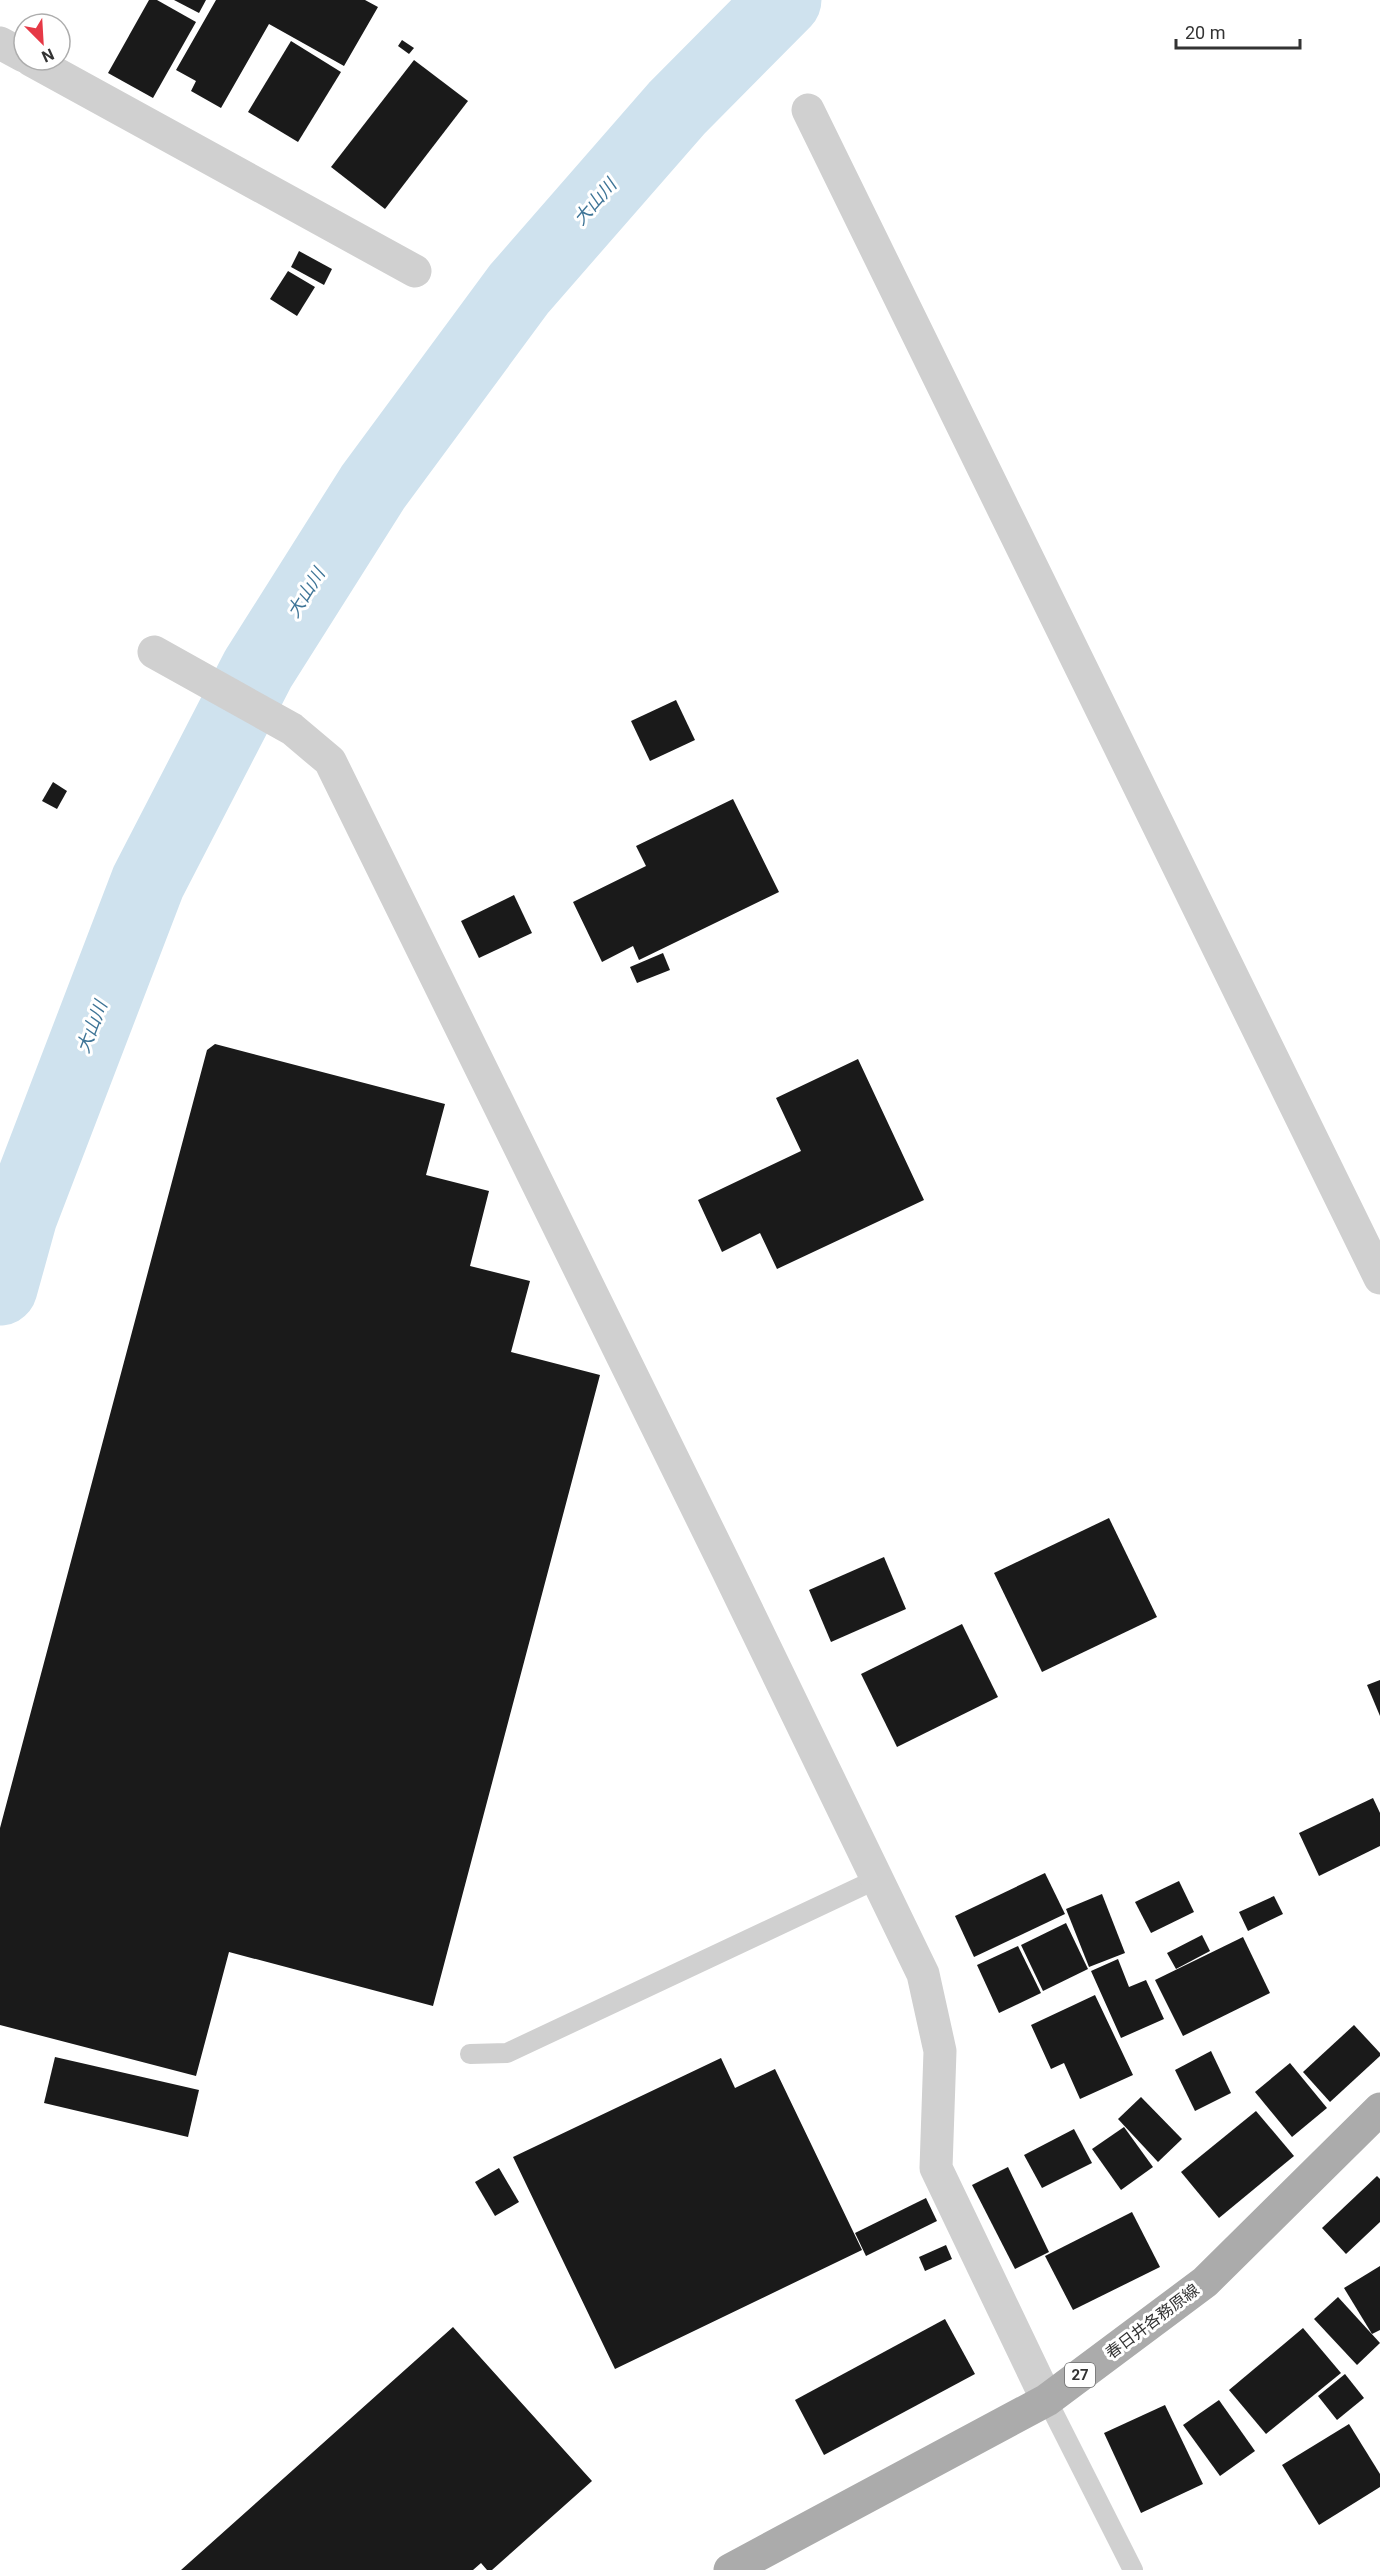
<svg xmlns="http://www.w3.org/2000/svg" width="1380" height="2570" font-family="Roboto,'Noto Sans JP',sans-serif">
  <rect width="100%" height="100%" fill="#fff"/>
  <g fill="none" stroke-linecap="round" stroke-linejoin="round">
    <path stroke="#cfe2ee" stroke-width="75" d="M0 1288 20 1216 148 882 258 669 373 487 519 289 677 108 784 0"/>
  </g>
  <g fill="#1a1a1a">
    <path d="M149 0H157L196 22 153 98 108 73Z"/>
    <path d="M174 0H206L199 13Z"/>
    <path d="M216 0H365L378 7 344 66 269 24 221 108 191 91 196 81 176 70Z"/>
    <path d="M402 40 414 48 409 54 398 46Z"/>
    <path d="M291 41 341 72 298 142 248 112Z"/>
    <path d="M414 60 468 101 385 209 331 167Z"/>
    <path d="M299 251 332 269 324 285 291 267Z"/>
    <path d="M288 271 315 287 297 316 270 299Z"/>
    <path d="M676 700 695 740 650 761 631 721Z"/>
    <path d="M53 782 67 791 57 809 42 801Z"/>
    <path d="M733 799 779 892 639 960 633 946 602 962 573 902 646 866 636 846Z"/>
    <path d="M514 895 532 933 479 958 461 921Z"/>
    <path d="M663 953 670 970 637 983 630 967Z"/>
    <path d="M215 1044 445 1104 426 1175 489 1191 470 1266 530 1281 511 1352 600 1375 433 2006 229 1952 196 2076 0 2025V1828L207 1050Z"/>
    <path d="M858 1059 924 1200 777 1269 760 1233 722 1252 698 1200 801 1151 776 1098Z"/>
    <path d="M1109 1518 1157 1617 1042 1672 994 1573Z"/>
    <path d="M884 1557 906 1609 831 1642 809 1590Z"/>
    <path d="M962 1624 998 1697 897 1747 861 1674Z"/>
    <path d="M1380 1680V1716L1367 1685Z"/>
    <path d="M1373 1798 1380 1813V1846L1319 1876 1299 1833Z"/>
    <path d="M1045 1873 1065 1914 974 1957 955 1916Z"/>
    <path d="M1179 1881 1194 1912 1151 1933 1135 1902Z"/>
    <path d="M1102 1894 1125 1953 1089 1967 1066 1909Z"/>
    <path d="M1274 1896 1283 1914 1248 1931 1239 1912Z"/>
    <path d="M1066 1923 1088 1969 1043 1991 1021 1945Z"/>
    <path d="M1202 1935 1210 1951 1176 1969 1167 1953Z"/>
    <path d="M1243 1937 1270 1993 1183 2036 1155 1980Z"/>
    <path d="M1018 1946 1041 1993 999 2013 977 1965Z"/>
    <path d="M1118 1959 1129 1987 1146 1980 1164 2019 1121 2038 1091 1971Z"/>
    <path d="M1095 1995 1133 2075 1080 2099 1064 2063 1051 2069 1031 2025Z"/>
    <path d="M1354 2025 1380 2053V2056L1330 2102 1303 2072Z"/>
    <path d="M1211 2051 1231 2093 1195 2111 1175 2070Z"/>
    <path d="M55 2057 199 2090 188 2137 44 2103Z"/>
    <path d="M721 2058 735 2088 775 2069 862 2250 615 2369 513 2157Z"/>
    <path d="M1290 2063 1327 2108 1292 2137 1255 2092Z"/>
    <path d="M1141 2097 1182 2139 1158 2162 1118 2119Z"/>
    <path d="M1256 2111 1294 2156 1219 2218 1181 2172Z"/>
    <path d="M1124 2127 1153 2167 1121 2190 1092 2149Z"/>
    <path d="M1074 2129 1092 2163 1042 2188 1024 2155Z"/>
    <path d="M1008 2167 1049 2252 1015 2269 972 2185Z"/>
    <path d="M499 2168 519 2202 495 2216 475 2182Z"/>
    <path d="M1377 2176 1380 2179V2222L1346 2254 1322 2228Z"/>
    <path d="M926 2198 937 2221 866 2256 855 2233Z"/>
    <path d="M1132 2212 1160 2267 1073 2310 1045 2256Z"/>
    <path d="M946 2245 952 2259 925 2271 919 2257Z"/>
    <path d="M1380 2266V2330L1372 2334 1344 2288Z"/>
    <path d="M1338 2297 1380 2343 1357 2365 1314 2319Z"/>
    <path d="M945 2319 975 2374 824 2455 795 2400Z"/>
    <path d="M453 2327 592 2481 492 2570H487L481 2563 473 2570H181Z"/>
    <path d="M1303 2328 1341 2373 1266 2434 1229 2390Z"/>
    <path d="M1345 2374 1364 2398 1337 2420 1318 2396Z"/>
    <path d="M1219 2400 1255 2451 1220 2476 1183 2425Z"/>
    <path d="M1165 2405 1203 2484 1141 2513 1104 2433Z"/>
    <path d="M1349 2424 1380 2474V2487L1319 2525 1282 2465Z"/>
  </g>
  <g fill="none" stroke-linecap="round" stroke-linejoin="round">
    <g stroke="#d0d0d0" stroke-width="20">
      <path d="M470 2054 507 2053 877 1879"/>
      <path d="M1047 2400 1133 2570"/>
    </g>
    <g stroke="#d0d0d0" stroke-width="33">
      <path d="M0 43 24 56"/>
      <path d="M31 60 415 271"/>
      <path d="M808 110 1380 1278"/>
      <path d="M154 652 292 729 330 761 727 1569 923 1974 940 2051 936 2168 1047 2400"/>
    </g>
    <path stroke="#ababab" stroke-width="33" d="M730 2570 1047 2400 1205 2282 1380 2109"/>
  </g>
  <g text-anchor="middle" stroke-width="6" stroke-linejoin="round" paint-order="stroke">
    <rect fill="#fff" stroke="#707070" stroke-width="1.5" x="1065" y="2363" width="30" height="24" rx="4.5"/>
    <g font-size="15" font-weight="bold" fill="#333">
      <text x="1080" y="2380">27</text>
    </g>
    <g font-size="16" fill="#333" stroke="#fff">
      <text transform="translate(1152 2321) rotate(-37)" y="6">春日井各務原線</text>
    </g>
    <g font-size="18" font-style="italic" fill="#3f7597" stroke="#fff">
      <text transform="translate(595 202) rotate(-49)" y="6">大山川</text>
      <text transform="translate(306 593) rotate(-58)" y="6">大山川</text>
      <text transform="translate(92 1027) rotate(-69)" y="6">大山川</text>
    </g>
  </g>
  <g transform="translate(42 42) rotate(156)"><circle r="28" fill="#ffffff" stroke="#adadad" stroke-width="1.5"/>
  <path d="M0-4.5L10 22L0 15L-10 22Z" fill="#e63946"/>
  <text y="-9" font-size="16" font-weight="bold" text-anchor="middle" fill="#333333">N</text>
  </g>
  <path d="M1176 39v9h124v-9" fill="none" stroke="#333333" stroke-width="3"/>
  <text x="1185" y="39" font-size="18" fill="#333333" stroke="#ffffff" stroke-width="4.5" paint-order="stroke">20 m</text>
</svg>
